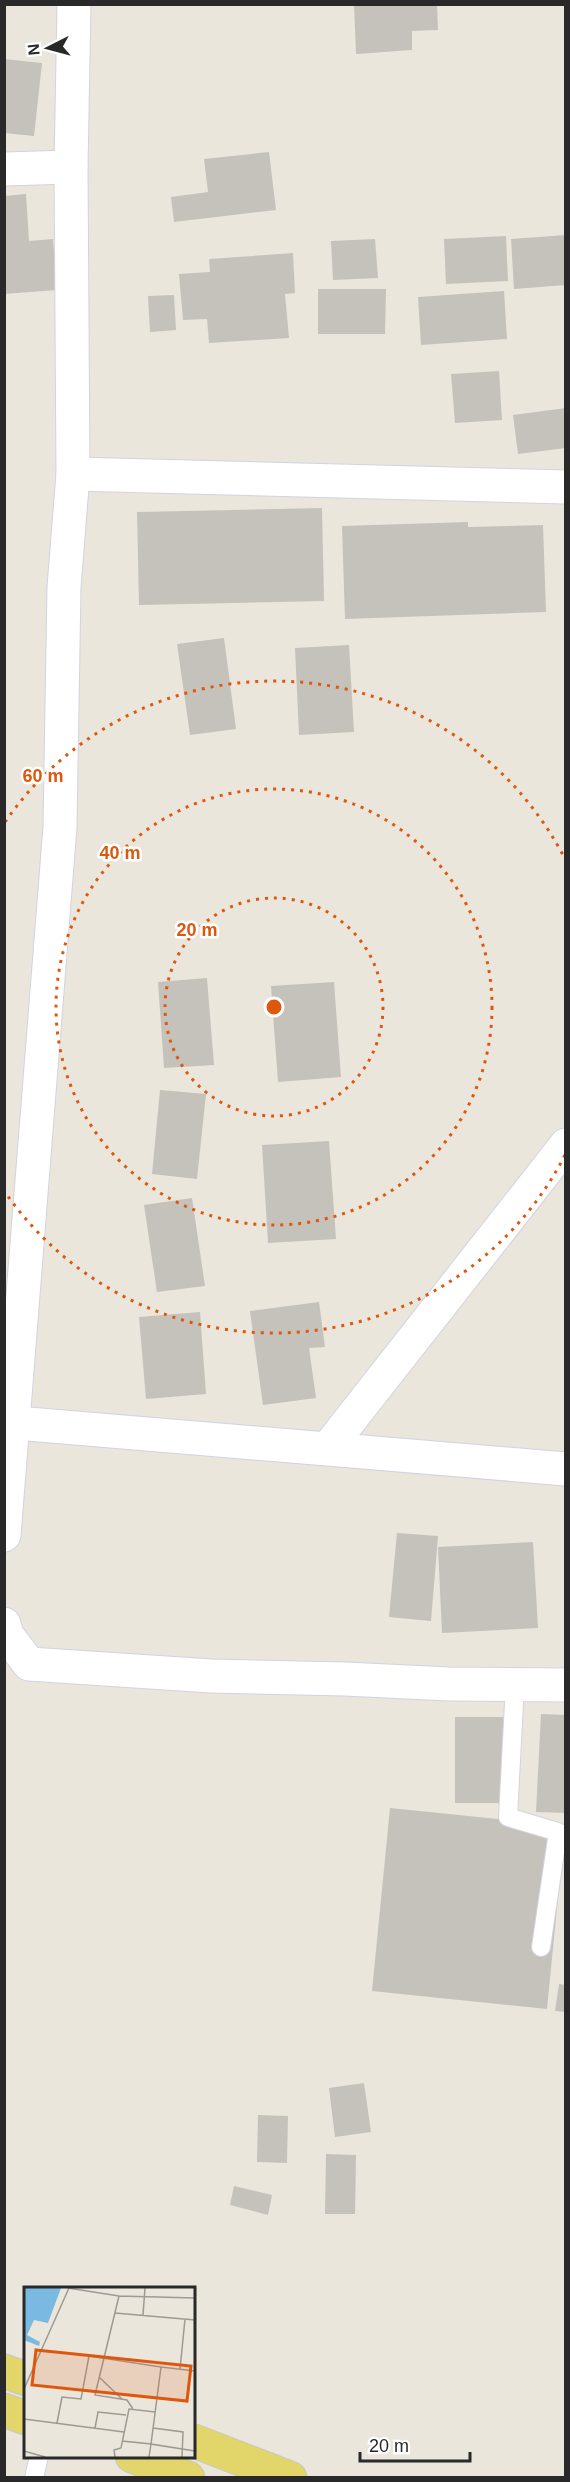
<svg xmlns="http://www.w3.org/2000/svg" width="570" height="2482" font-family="Helvetica,sans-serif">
  <rect width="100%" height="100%" fill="#eae6dc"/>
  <g fill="#c5c2bc">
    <path d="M354 4H437L438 30 412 31V50L356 54Z"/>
    <path d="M4 59 42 63 34 136 4 133Z"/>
    <path d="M269 152 276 210 174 222 171 197 208 192 204 159Z"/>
    <path d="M26 194 29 241 53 239 57 290 4 294V196Z"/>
    <path d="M566 235V285L514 289 511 239Z"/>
    <path d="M506 236 508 281 446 284 444 239Z"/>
    <path d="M375 239 378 278 333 280 331 241Z"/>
    <path d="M293 253 295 293 285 294 289 338 209 343 207 319 183 320 179 274 210 272 209 259Z"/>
    <path d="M318 289H386L385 334H318Z"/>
    <path d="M504 291 507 339 421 345 418 297Z"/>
    <path d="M174 295 176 330 150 332 148 296Z"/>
    <path d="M499 371 502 420 455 423 451 374Z"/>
    <path d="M566 408V448L518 454 513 415Z"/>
    <path d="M322 508 324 601 139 605 137 512Z"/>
    <path d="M468 522V527L543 525 546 612 345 619 342 526Z"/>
    <path d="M224 638 236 729 190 735 177 644Z"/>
    <path d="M349 645 354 732 299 735 295 648Z"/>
    <path d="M207 978 214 1065 164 1068 158 982Z"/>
    <path d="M334 982 341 1077 278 1082 271 986Z"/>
    <path d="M160 1090 206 1094 197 1179 152 1174Z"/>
    <path d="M329 1141 336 1239 268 1243 262 1145Z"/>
    <path d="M192 1198 205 1286 157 1292 144 1205Z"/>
    <path d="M319 1302 325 1347 309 1348 316 1398 263 1405 250 1311Z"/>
    <path d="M200 1312 206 1394 146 1399 139 1317Z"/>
    <path d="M397 1533 438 1536 431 1621 389 1617Z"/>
    <path d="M533 1542 538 1628 442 1633 438 1547Z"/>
    <path d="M541 1714 566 1715V1813L536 1812Z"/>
    <rect x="455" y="1717" width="57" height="86"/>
    <path d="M390 1808 565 1826 547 2009 372 1991Z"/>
    <path d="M559 1984 566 1985V2012L555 2011Z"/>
    <path d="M364 2083 371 2132 335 2137 329 2088Z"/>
    <path d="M258 2115 288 2116 287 2163 257 2162Z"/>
    <path d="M326 2154 356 2155 355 2214H325Z"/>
    <path d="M234 2186 272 2195 268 2215 230 2205Z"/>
  </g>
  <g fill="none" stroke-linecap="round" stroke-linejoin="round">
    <g stroke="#d2d3e0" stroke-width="20">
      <g id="lane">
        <path d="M515 1684 508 1817 558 1832 541 1947"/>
        <path d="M34 2478 39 2456"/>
      </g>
    </g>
    <g stroke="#d2d3e0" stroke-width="35">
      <g id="street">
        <path d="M74 4 71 167 73 474 566 487"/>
        <path d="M4 169 71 167"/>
        <path d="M4 1422 566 1469"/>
        <path d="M328 1448 566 1145"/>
        <path d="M4 1535 60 827 64 587 73 474"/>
        <path d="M4 1624 7 1635 29 1664 211 1676 345 1679 450 1684 566 1685"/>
      </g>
    </g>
    <g stroke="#c7c7c7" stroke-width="35">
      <g id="primary">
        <path d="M4 2371 26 2379"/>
        <path d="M4 2410 26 2418"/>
        <path d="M194 2441 290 2478"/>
        <path d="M132 2456 188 2478"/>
      </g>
    </g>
    <use href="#lane" stroke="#fff" stroke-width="18"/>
    <use href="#street" stroke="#fff" stroke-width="33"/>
    <use href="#primary" stroke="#e2d569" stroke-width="33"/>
  </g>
  <g fill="none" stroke="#de570d" stroke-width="3" stroke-dasharray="3 6">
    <circle cx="274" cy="1007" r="109"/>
    <circle cx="274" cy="1007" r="218"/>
    <path d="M565 1155A327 327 0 0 1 5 1192M5 822A327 327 0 0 1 565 859"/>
  </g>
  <g transform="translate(24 2287)">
    <rect width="171" height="171" fill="#eae6dc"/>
    <path d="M0 1H37L24 36 10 33 3 48 16 55 15 59 0 53Z" fill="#79b9e2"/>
    <path fill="none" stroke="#9d9a94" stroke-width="1.5" d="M44 1 95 9 171 11M95 9 71 108 103 113 109 122M91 26 171 33M119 28 121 1M156 82 161 32M171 84 137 80 127 157 171 164M75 90 98 112M0 102 45 1M0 132 100 145M33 136 38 110 57 112 65 69 137 80M71 141 74 125 102 128M129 141 159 145 158 170M98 154 127 157 125 170M0 164 21 170M91 170 90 163 97 161 105 122 131 125"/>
    <path fill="#de570d" fill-opacity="0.15" stroke="#de570d" stroke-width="3" d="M12 63 167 79 163 114 8 98Z"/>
    <rect width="171" height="171" fill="none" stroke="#292929" stroke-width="3"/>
  </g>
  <circle cx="274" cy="1007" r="9" fill="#de570d" stroke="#fff" stroke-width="3"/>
  <g font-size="18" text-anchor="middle" font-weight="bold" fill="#de570d" stroke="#fff" stroke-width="5" stroke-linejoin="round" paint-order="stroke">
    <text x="43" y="782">60 m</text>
    <text x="120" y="859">40 m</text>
    <text x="197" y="936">20 m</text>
  </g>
  <rect width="570" height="2482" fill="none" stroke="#292929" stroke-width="12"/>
  <g transform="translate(48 48) rotate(264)" stroke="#ffffff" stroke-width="4.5" paint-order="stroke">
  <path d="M0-4.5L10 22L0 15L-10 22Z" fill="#292929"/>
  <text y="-9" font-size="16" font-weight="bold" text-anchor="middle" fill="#292929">N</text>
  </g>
  <path d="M360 2452v9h110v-9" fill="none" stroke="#292929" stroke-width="3"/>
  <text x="369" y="2452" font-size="18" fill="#292929" stroke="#ffffff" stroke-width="4.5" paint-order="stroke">20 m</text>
</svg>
